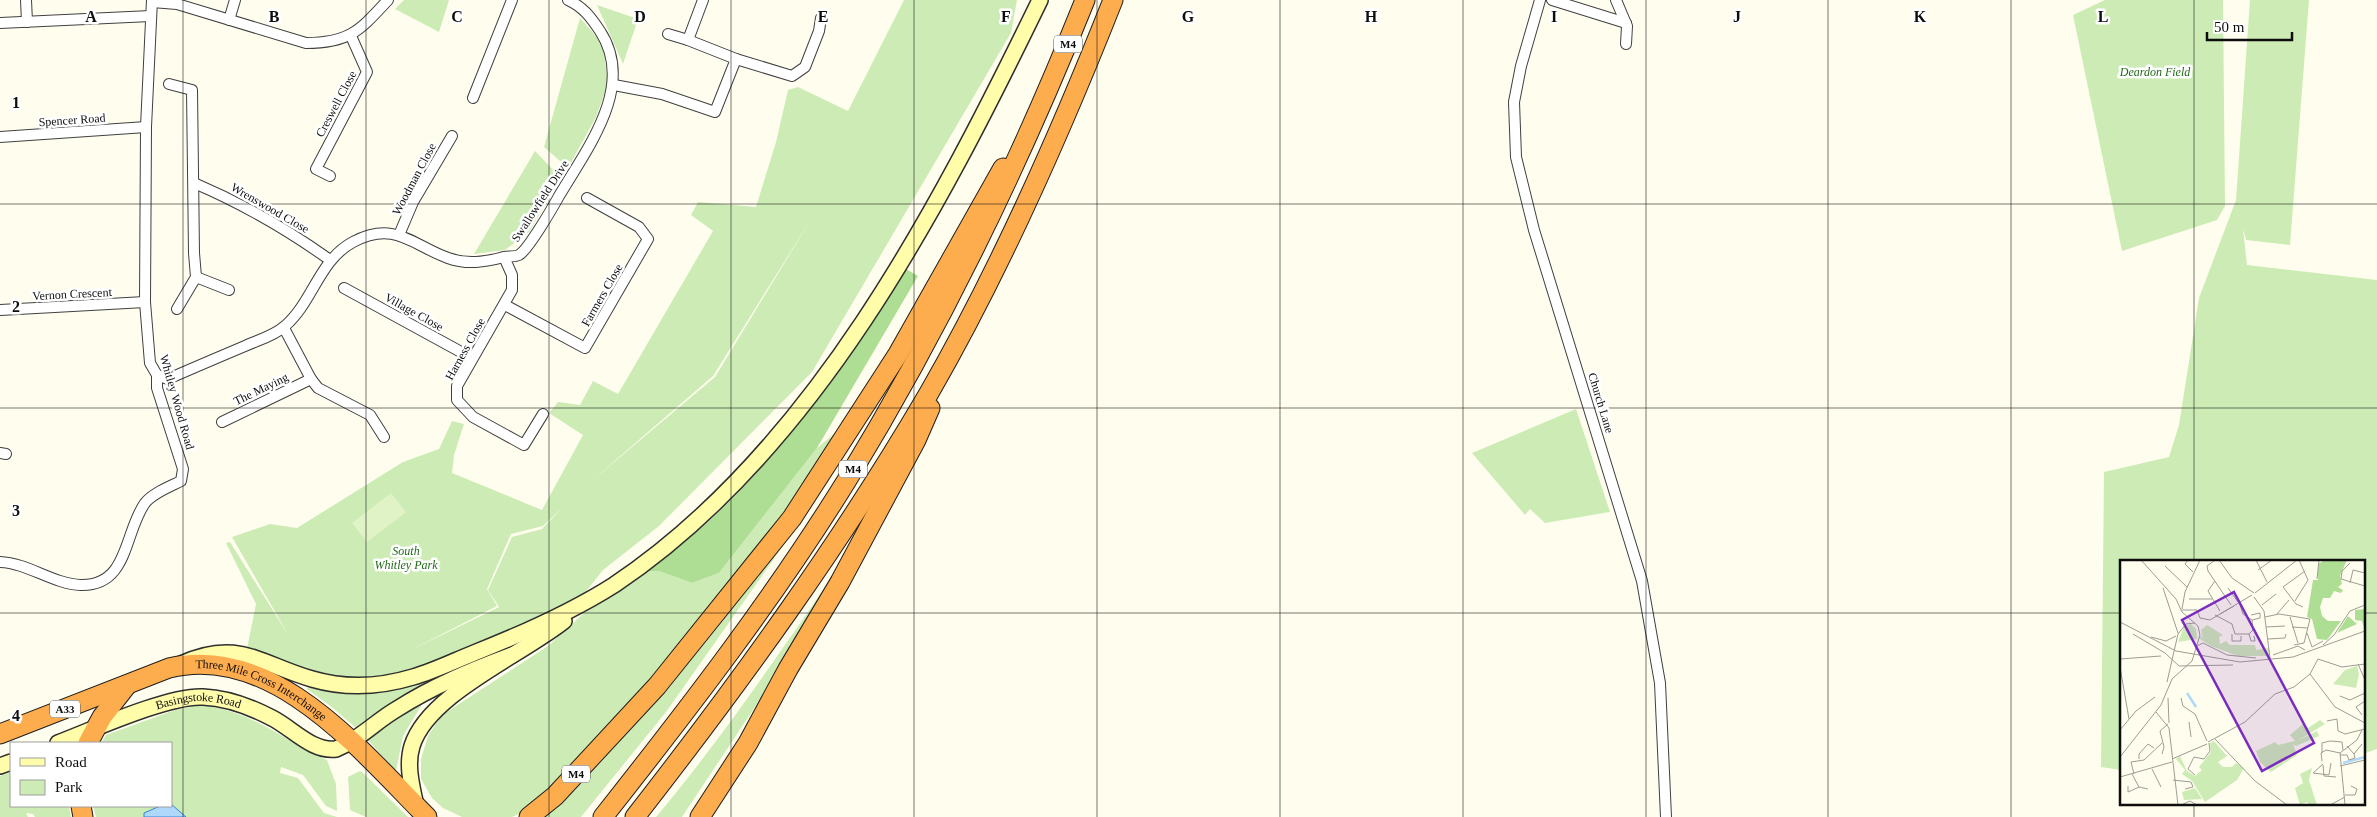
<svg xmlns="http://www.w3.org/2000/svg" width="2377" height="817" font-family="'Times New Roman',serif">
  <rect width="100%" height="100%" fill="#fffdee"/>
  <g fill="#cdecb5" fill-rule="evenodd">
    <path d="M404 0H449L439 32 395 9Z"/>
    <path d="M904 0H1017L1011 33 812 372 659 526 603 570 584 594 546 617 394 678 343 682 247 649 256 604 226 543 230 542 289 636 232 537 270 524 297 528 403 462 439 449 452 421 464 424 454 455 452 473 542 510 583 435 549 413 558 402 580 405 593 381 618 394 713 231 691 215 698 202 756 207 776 142 788 90 798 87 848 111ZM813 216 715 377 588 484 713 376ZM562 508 542 529 512 537 488 590 499 607 409 651 497 606 487 589 511 534 543 526Z"/>
    <path d="M2105 0H2223L2225 206 2217 220 2122 251 2073 15Z"/>
    <path d="M2250 0H2309L2290 245 2246 240 2243 228 2247 265 2377 280V749L2363 754V561H2121V770L2101 767 2104 472 2169 457 2179 425 2199 298 2236 200Z"/>
    <path d="M597 5 638 19 623 64Z"/>
    <path d="M580 18 603 44 608 84 596 117 568 168 544 147Z"/>
    <path d="M535 151 561 178 529 232 505 250 474 254Z"/>
    <path d="M1576 409 1610 512 1545 523 1530 509 1525 515 1472 453Z"/>
    <path d="M842 427 780 520 700 623 558 786 526 811 512 817H462L443 808 432 798 421 779V759L428 736 442 715 548 646 583 614 646 571H659L692 583 719 573 817 448Z"/>
    <path d="M790 536 666 712 581 817H542C595 762 648 708 698 650 728 615 756 577 784 540Z"/>
    <path d="M830 580 823 596 753 710 682 817H656C719 742 774 661 830 580Z"/>
    <path d="M459 667 357 729 333 708 307 689 308 687C371 701 400 687 459 667Z"/>
    <path d="M420 704 421 706 403 736 396 771 368 740 387 724Z"/>
    <path d="M202 705C257 713 280 739 327 760L336 784 337 811 326 806 303 775 281 767 280 773 298 778 324 813 337 817H186L171 804V743H101L106 735 175 710Z"/>
    <path d="M360 771 362 772 408 817H366L350 810 348 777Z"/>
    <path d="M11 772V806H69L71 817H35L33 814 26 813 28 817H0V776Z"/>
    <path d="M93 806H160L145 813 144 817H96Z"/>
  </g>
  <path fill="#aede93" d="M906 269 918 276 817 448 719 573 692 583 659 571H646C667 554 691 538 711 519 789 448 846 355 906 269Z"/>
  <path fill="#e0f3c7" d="M391 493 406 512 367 542 352 523Z"/>
  <path fill="#afd8fa" stroke="#3186d6" d="M171 804 186 817H144V813L160 806Z"/>
  <g fill="none" stroke-linecap="round" stroke-linejoin="round">
    <g stroke="#404040" stroke-width="12">
      <g id="street">
        <path d="M26 0 27 22"/>
        <path d="M1540 0 1521 66 1514 102 1516 157 1534 230 1642 581 1660 683 1666 817"/>
        <path d="M1552 0 1626 23"/>
        <path d="M1616 0 1627 26 1626 44"/>
        <path d="M152 2 177 4 306 43C350 43 360 30 388 0"/>
        <path d="M229 20 235 0"/>
        <path d="M0 23 151 16"/>
        <path d="M688 40 703 0"/>
        <path d="M736 59 792 76 805 67 819 31 821 18"/>
        <path d="M169 84 192 90 194 253 196 277 177 309"/>
        <path d="M614 85 662 94 715 112 736 59 688 40 668 34"/>
        <path d="M473 98 512 0"/>
        <path d="M0 137 146 127"/>
        <path d="M330 176 316 169 367 72 351 36"/>
        <path d="M194 183C241 203 288 230 330 260"/>
        <path d="M399 235 413 202 452 136"/>
        <path d="M504 257 512 275V290L457 386V400L473 417 524 445 543 414"/>
        <path d="M196 277 229 290"/>
        <path d="M344 288 472 358"/>
        <path d="M505 305 585 348 648 239 639 227 587 198"/>
        <path d="M0 310 145 302"/>
        <path d="M284 328 311 379"/>
        <path d="M157 375 168 379C193 368 219 357 245 346 258 340 274 336 285 326 313 302 319 260 353 242 395 220 412 245 448 258 467 265 485 262 504 257 508 256 515 257 519 255 528 250 553 207 559 196 588 147 636 86 600 31 590 16 583 7 568 0"/>
        <path d="M222 422 311 379 318 388 370 415 384 437"/>
        <path d="M0 453 6 454"/>
        <path d="M0 562C28 563 53 584 81 585 129 586 124 532 145 503 153 493 169 487 181 481L183 469 157 388V375L150 363 145 302 146 127 152 0"/>
      </g>
    </g>
    <g stroke="#2f2f2f" stroke-width="18">
      <g id="secondary">
        <path d="M181 664C238 638 260 664 312 679 346 689 380 687 413 677 434 671 454 661 474 653 522 634 570 613 614 585 813 452 938 210 1040 0"/>
        <path id="s1" d="M58 743C92 730 169 695 203 697 227 698 251 707 272 718 292 728 312 752 336 749 359 740 376 721 397 709 433 686 472 670 512 655"/>
        <path d="M0 766 11 762"/>
        <path d="M416 806C412 787 406 765 412 746 428 694 522 655 564 621"/>
      </g>
    </g>
    <g stroke="#1e1e1e" stroke-width="21">
      <g id="highway">
        <path id="s2" d="M0 734 169 668C273 642 362 752 427 817"/>
        <path d="M88 743 102 717 127 685"/>
        <path d="M81 806 83 817"/>
        <path d="M529 817 555 796 657 686 792 518 898 354 1003 168"/>
        <path d="M603 817C689 708 774 598 847 480 941 326 1018 167 1085 0"/>
        <path d="M635 817C741 681 842 542 929 393 1001 268 1060 134 1113 0"/>
        <path d="M700 817 748 743 788 669 840 582 916 440 930 408"/>
      </g>
    </g>
    <use href="#street" stroke="#fff" stroke-width="10"/>
    <use href="#secondary" stroke="#fffda9" stroke-width="15"/>
    <use href="#highway" stroke="#fdac4e" stroke-width="19"/>
  </g>
  <path fill="none" stroke="#0d0d0d" stroke-width="1" stroke-opacity="0.55" d="M183 0V817M366 0V817M549 0V817M731 0V817M914 0V817M1097 0V817M1280 0V817M1463 0V817M1646 0V817M1828 0V817M2011 0V817M2194 0V561M0 204H2377M0 408H2377M0 613H2121M2363 613H2377M2194 803V817"/>
  <g text-anchor="middle" stroke-width="5" stroke-linejoin="round" paint-order="stroke">
    <g fill="#fff" stroke="#565656" stroke-width="1">
      <rect x="1054" y="35.5" width="28" height="17" rx="4"/>
      <rect x="839" y="460.5" width="28" height="17" rx="4"/>
      <rect x="50" y="700.5" width="30" height="17" rx="4"/>
      <rect x="562" y="765.5" width="28" height="17" rx="4"/>
    </g>
    <g font-size="11" font-weight="bold" fill="#0d0d0d">
      <text x="1068" y="48">M4</text>
      <text x="853" y="473">M4</text>
      <text x="65" y="713">A33</text>
      <text x="576" y="778">M4</text>
    </g>
    <g font-size="12" font-style="italic" fill="#236919" stroke="#fff">
      <text x="2155" y="76">Deardon Field</text>
      <text x="406" y="555">South<tspan x="406" dy="14">Whitley Park</tspan></text>
    </g>
    <g font-size="12" fill="#0d0d0d" stroke="#fff">
      <text transform="translate(336 104) rotate(-62)" y="4">Creswell Close</text>
      <text transform="translate(72 120) rotate(-4)" y="4">Spencer Road</text>
      <text transform="translate(414 179) rotate(-62)" y="4">Woodman Close</text>
      <text transform="translate(540 201) rotate(-57)" y="4">Swallowfield Drive</text>
      <text transform="translate(270 208) rotate(30)" y="4">Wrenswood Close</text>
      <text transform="translate(72 294) rotate(-3)" y="4">Vernon Crescent</text>
      <text transform="translate(602 295) rotate(-60)" y="4">Farmers Close</text>
      <text transform="translate(414 312) rotate(29)" y="4">Village Close</text>
      <text transform="translate(465 349) rotate(-61)" y="4">Harness Close</text>
      <text transform="translate(261 389) rotate(-26)" y="4">The Maying</text>
      <text transform="translate(177 402) rotate(74)" y="4">Whitley Wood Road</text>
      <text transform="translate(1601 403) rotate(73)" y="4">Church Lane</text>
      <text dy="4" stroke="none"><textPath href="#s2" startOffset="280">Three Mile Cross Interchange</textPath></text>
      <text dy="4" stroke="none"><textPath href="#s1" startOffset="148">Basingstoke Road</textPath></text>
    </g>
  </g>
  <g transform="translate(2120 560)">
    <rect width="245" height="245" fill="#fffdee"/>
    <path d="M71 64 76 69 77 79 58 82 64 67ZM87 65 103 75 99 77 100 84 106 81 110 85H135L136 90 149 88V96H118L91 86 80 79 81 75 83 79 81 70ZM237 106 239 114 236 128 213 124 225 110ZM200 160 205 164 177 181 197 171 199 176 176 186 173 184 177 195 151 212 140 202 136 191 155 182 158 185 175 181 170 175 183 164 188 168ZM94 181 107 196 98 202 103 207H112L116 203 124 208 117 220 85 242 72 221 62 214 65 210 56 199 60 196 67 211 75 216 82 210 79 207 91 192 90 183ZM192 208 189 220 197 245H189L187 242 180 245 175 228 183 223 180 214ZM75 228 82 239 64 240 62 232Z" fill="#cdecb5"/>
    <path d="M205 0H227L220 16 222 24 218 27 223 30 221 33 214 31 210 38H203L200 47 202 56 208 61H221L207 80 197 79 192 59 187 57 193 20H198V4ZM245 49V67L244 68 242 61 235 60V50ZM228 56 237 64 217 73Z" fill="#aede93"/>
    <path fill="none" stroke="#afd8fa" stroke-width="2.5" d="M67 133 76 147M223 203 245 197"/>
    <path fill="none" stroke="#9e9d94" stroke-width="1" d="M68 0 65 4 73 12M95 0 87 6 88 11 111 45M99 0 112 18 134 33M136 0 147 22M230 3 222 11 221 19 245 26M45 6 67 27M138 10 152 0M197 19 199 0M95 21 88 31 100 51M230 23 233 10 245 13M43 28 58 73M108 28 118 42M135 33 177 0M134 37 144 51 150 98M69 39H92M175 41 188 20 179 0M142 45 156 34M183 47 176 44 163 27 185 11M62 49 65 32 80 0M62 50H77L80 58 90 60 132 35M100 54 114 46M157 54 169 40M95 55 112 64 115 74H129L133 70 132 60 123 54 119 42M131 55 140 53V58L132 60M145 57 159 54 190 59 184 83 174 85M170 57 178 83M0 62 56 91 120 102 173 97 245 71M146 67 165 66M172 67 188 68M187 73 192 87 203 81M13 74 45 93 59 106 113 105M112 74V81H121V76M129 74 131 81H135L134 76M31 77 46 81 56 76M148 79 165 78 166 74M203 85 214 75 230 51 245 45M77 86 83 83 107 95 136 98M153 95 178 86 185 90M0 99 41 96M238 104 245 120M0 107 9 159M190 114 215 147 245 163M190 114 198 99 222 107 245 104M47 122 58 74 66 64 75 63M220 136 230 140 245 133M48 138 49 163M61 138 63 146 75 154 87 181M36 152 49 168 58 245M242 155 236 147 245 141M207 161 217 159 218 171M69 162 71 177M0 170 16 151 35 137M218 171 225 174 245 169M95 179 135 221 167 245M88 182 125 162 155 134 174 127 190 114M227 186 234 194 242 184M202 193V183L210 181 222 182 223 190M42 194 44 187 40 171 48 164M220 195H227L229 200 235 198 234 194M0 197 41 145 52 119 72 101 80 75 78 66 62 52 56 39 21 0M19 199V194L28 184 34 188M52 199 87 184M202 201 201 193 206 190 220 193M203 204 193 213 209 215 211 203M203 205 204 216 216 217M220 206 245 200M32 209 41 227M12 214 19 227 28 229M14 214 11 202 24 200 42 183M75 215 68 209 74 197 84 199 90 191 89 183M0 217 52 202M53 220 71 222 73 227 65 229M8 226V232L19 227M225 235H235L237 229 231 226M61 245 70 241 77 245M210 245 225 237M225 245 220 193 237 180 242 170"/>
    <path fill="#7b2cbf" fill-opacity="0.15" stroke="#7b2cbf" stroke-width="2.5" d="M114 32 194 183 142 211 62 60Z"/>
    <rect width="245" height="245" fill="none" stroke="#0d0d0d" stroke-width="2.5"/>
  </g>
  <g font-size="16" text-anchor="middle" font-weight="bold" fill="#0d0d0d" stroke="#fff" stroke-width="5" stroke-linejoin="round" paint-order="stroke">
    <text x="91" y="22">A</text>
    <text x="274" y="22">B</text>
    <text x="457" y="22">C</text>
    <text x="640" y="22">D</text>
    <text x="823" y="22">E</text>
    <text x="1006" y="22">F</text>
    <text x="1188" y="22">G</text>
    <text x="1371" y="22">H</text>
    <text x="1554" y="22">I</text>
    <text x="1737" y="22">J</text>
    <text x="1920" y="22">K</text>
    <text x="2103" y="22">L</text>
    <text x="16" y="108">1</text>
    <text x="16" y="312">2</text>
    <text x="16" y="516">3</text>
    <text x="16" y="721">4</text>
  </g>
  <rect x="10" y="742" width="162" height="65" fill="#ffffff" stroke="#9e9e9e"/>
  <rect x="20" y="758" width="25" height="8" fill="#fffda9" stroke="#9e9e9e"/>
  <text x="55" y="767" font-size="15" fill="#0d0d0d">Road</text>
  <rect x="20" y="780" width="25" height="15" fill="#cdecb5" stroke="#9e9e9e"/>
  <text x="55" y="792" font-size="15" fill="#0d0d0d">Park</text>
  <path d="M2207 32v8h85v-8" fill="none" stroke="#0d0d0d" stroke-width="2.5"/>
  <text x="2214" y="32" font-size="15" fill="#0d0d0d" stroke="#ffffff" stroke-width="4" paint-order="stroke">50 m</text>
</svg>
